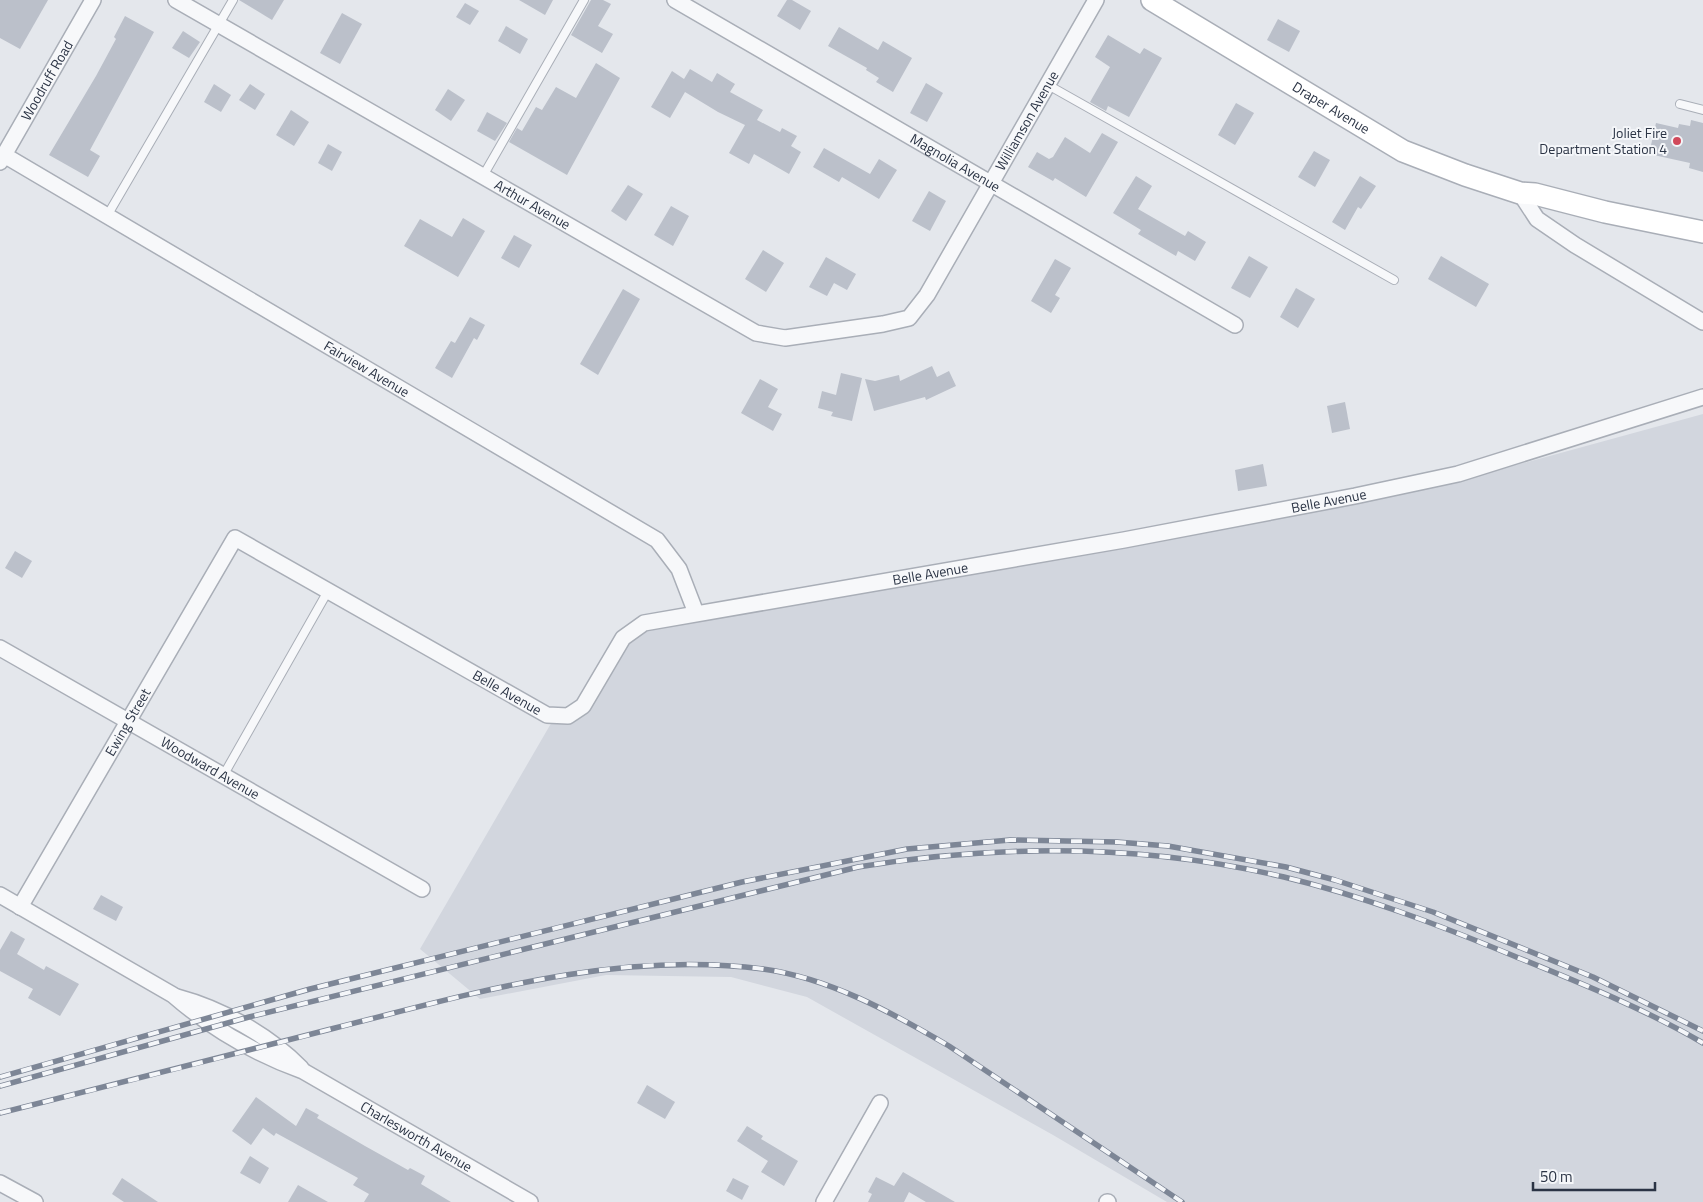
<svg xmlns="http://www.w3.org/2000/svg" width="1703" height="1202" font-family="'Titillium Web',sans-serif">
  <rect width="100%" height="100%" fill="#e4e7ec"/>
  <path fill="#d2d6de" d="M1703 414V1202H1167L1053 1135 807 997 731 977 606 975 480 999 420 949 553 720H567L627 640 646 627 1454 482Z"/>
  <g fill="#bbc0ca">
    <path d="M0 0H48L20 49 0 38Z"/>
    <path d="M239 0H284L272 20Z"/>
    <path d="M519 0H553L545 15Z"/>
    <path d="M591 0H603L611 4 598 26 613 34 602 53 571 35Z"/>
    <path d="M787 0H792L811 11 800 30 777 16Z"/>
    <path d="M465 3 479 11 470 25 456 17Z"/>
    <path d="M342 13 362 24 340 64 320 53Z"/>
    <path d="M125 16 154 32 90 150 100 156 88 177 49 155 96 76 116 39 114 37Z"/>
    <path d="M1278 19 1300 31 1289 52 1267 40Z"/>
    <path d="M506 26 528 39 520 54 498 41Z"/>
    <path d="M839 27 878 50 883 41 912 58 893 92 876 82 879 78 866 70 867 68 828 46Z"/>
    <path d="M183 31 200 42 189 58 172 48Z"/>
    <path d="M1108 35 1140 54 1144 48 1162 58 1129 117 1108 106 1106 111 1090 102 1110 67 1095 57Z"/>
    <path d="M596 63 620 78 567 175 509 142 517 128 522 131 536 107 542 110 556 87 576 98Z"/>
    <path d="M690 69 712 82 717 73 735 84 730 92 763 110 757 120 780 132 782 128 797 136 791 146 801 152 789 174 754 154 749 164 729 153 745 125 718 112 685 92 670 118 651 107 672 71 684 79Z"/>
    <path d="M926 83 943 93 927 122 910 113Z"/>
    <path d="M214 84 231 95 221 112 204 102Z"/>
    <path d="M250 84 265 94 255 110 239 100Z"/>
    <path d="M448 89 465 100 451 121 435 110Z"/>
    <path d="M1236 103 1254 113 1235 145 1218 135Z"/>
    <path d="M291 110 309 122 294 146 276 135Z"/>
    <path d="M487 112 507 123 495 141 477 131Z"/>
    <path d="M1691 120 1703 123V172L1689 168 1690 163 1649 154 1656 123 1678 128 1679 124 1690 126Z"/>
    <path d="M1102 133 1118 142 1086 197 1055 178 1053 181 1028 167 1037 152 1049 159 1053 157 1065 137 1090 153Z"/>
    <path d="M328 144 342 152 332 171 318 163Z"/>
    <path d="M824 148 870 174 879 159 897 170 879 199 842 177 839 182 813 167Z"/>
    <path d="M1314 151 1330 160 1315 187 1298 177Z"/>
    <path d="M1136 176 1152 186 1138 209 1185 236 1188 231 1206 242 1195 261 1178 251 1176 256 1138 234 1141 230 1113 213Z"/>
    <path d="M1360 176 1376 186 1361 209 1358 207 1345 230 1332 222Z"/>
    <path d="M628 185 643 194 626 221 611 211Z"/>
    <path d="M929 191 946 201 930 231 912 221Z"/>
    <path d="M671 206 689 216 673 246 654 235Z"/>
    <path d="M463 218 485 231 458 277 404 246 420 219 452 237Z"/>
    <path d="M514 235 532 245 519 268 501 258Z"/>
    <path d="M763 250 784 263 766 292 745 279Z"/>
    <path d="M1249 256 1268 267 1250 298 1231 288Z"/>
    <path d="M1441 256 1489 284 1476 307 1428 279Z"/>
    <path d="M826 257 856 274 847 290 834 283 827 296 809 287Z"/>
    <path d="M1055 259 1071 268 1055 295 1060 298 1051 313 1031 301Z"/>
    <path d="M1296 288 1315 299 1298 328 1280 317Z"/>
    <path d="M623 289 640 299 598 375 580 364Z"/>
    <path d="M470 317 485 325 477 340 474 338 452 378 435 368 451 341 455 343Z"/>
    <path d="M932 366 937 377 949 371 956 386 926 400 925 397 874 411 865 379 875 381 899 375 900 381Z"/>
    <path d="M841 373 862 378 852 421 831 416 833 412 818 408 822 391 836 395Z"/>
    <path d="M760 379 778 389 768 407 782 414 773 431 741 413Z"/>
    <path d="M1345 402 1350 429 1332 433 1327 406Z"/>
    <path d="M1263 464 1267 486 1238 491 1235 470Z"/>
    <path d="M15 551 32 561 22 578 5 568Z"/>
    <path d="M101 895 123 907 116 921 93 909Z"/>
    <path d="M11 931 25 939 17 954 44 970 46 966 79 984 60 1016 28 998 33 989 0 971V950Z"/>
    <path d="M647 1085 675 1102 665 1119 637 1103Z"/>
    <path d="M256 1097 296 1126 306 1108 319 1115 317 1118 365 1146 408 1170 410 1168 425 1176 421 1184 451 1202H364L369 1194 353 1185 358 1178 276 1133 274 1136 263 1128 251 1145 232 1131Z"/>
    <path d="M747 1126 763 1136 761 1139 798 1161 784 1186 761 1172 768 1161 737 1141Z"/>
    <path d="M250 1156 269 1168 260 1184 240 1173Z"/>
    <path d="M903 1172 955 1202H926L909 1192 904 1202H868L872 1194 868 1192 876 1177 894 1186Z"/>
    <path d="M122 1178 158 1202H124L112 1194Z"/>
    <path d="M733 1178 749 1186 742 1200 726 1191Z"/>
    <path d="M298 1185 328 1202H288Z"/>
  </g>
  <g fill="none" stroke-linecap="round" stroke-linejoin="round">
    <g stroke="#a9aeb7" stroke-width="10">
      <g id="lane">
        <path d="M1048 85 1394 280"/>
        <path d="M1680 104 1703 110"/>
        <path d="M483 176 584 0"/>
        <path d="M107 216 233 0"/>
        <path d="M223 776 328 591"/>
      </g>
    </g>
    <g stroke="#a9aeb7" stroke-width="18">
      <g id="street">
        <path id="s1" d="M176 0 756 333 785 338 883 324 909 318 927 295 1096 0"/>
        <path id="s2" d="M675 0 1235 325"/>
        <path id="s3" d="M4 155 657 540 679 569 696 613"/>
        <path id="s4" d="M0 162 93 0"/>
        <path d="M1520 193 1537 219 1575 245 1703 322"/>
        <path id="s5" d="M0 648 422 889"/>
        <path id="s6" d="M0 895 173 995C211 1028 256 1054 303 1071L530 1202"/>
        <path id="s7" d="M20 907 235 538 547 715 568 716 583 706 623 638 644 623 1124 540 1355 496 1458 474 1703 397"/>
        <path d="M177 997C222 1009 268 1035 301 1068"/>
        <path d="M0 1183 35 1202"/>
        <path d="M824 1202 880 1103"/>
        <path d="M1107 1202H1108"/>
      </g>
    </g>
    <g stroke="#a9aeb7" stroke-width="24">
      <g id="secondary">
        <path id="s8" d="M1152 0 1403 151 1465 175 1520 193 1535 194 1605 212 1703 232"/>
      </g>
    </g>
    <use href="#lane" stroke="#f7f8fa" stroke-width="8"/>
    <use href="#street" stroke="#f7f8fa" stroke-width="15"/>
    <use href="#secondary" stroke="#fff" stroke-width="21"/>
    <g stroke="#7d8696" stroke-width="5.5">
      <g id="rail">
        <path d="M0 1077 310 989 742 882 907 849 1010 840 1117 842 1168 846 1286 867 1335 880 1433 912 1593 977 1703 1031"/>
        <path d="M0 1086 249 1017 858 867C1000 844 1144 844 1284 877 1363 896 1439 925 1514 956 1578 982 1643 1008 1703 1043"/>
        <path d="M0 1113C112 1085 224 1057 335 1028 474 993 618 950 763 969 829 978 891 1012 949 1046L1182 1202"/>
      </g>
    </g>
    <use href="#rail" stroke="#f4f6f9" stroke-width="4" stroke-dasharray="11" stroke-linecap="butt"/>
  </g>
  <circle fill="#d1495b" stroke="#f4f6f9" stroke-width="2" cx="1677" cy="141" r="5"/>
  <g text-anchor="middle" stroke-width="4" stroke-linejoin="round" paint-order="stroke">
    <g font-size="14" fill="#2b3445" stroke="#f4f6f9">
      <text dy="5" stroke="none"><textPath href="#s4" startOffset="94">Woodruff Road</textPath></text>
      <text dy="5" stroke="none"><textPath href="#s8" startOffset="209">Draper Avenue</textPath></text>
      <text dy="5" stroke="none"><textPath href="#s1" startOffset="1054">Williamson Avenue</textPath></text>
      <text dy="5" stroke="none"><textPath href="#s2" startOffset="324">Magnolia Avenue</textPath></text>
      <text dy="5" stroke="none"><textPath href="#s1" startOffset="411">Arthur Avenue</textPath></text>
      <text dy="5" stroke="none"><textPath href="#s3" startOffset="421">Fairview Avenue</textPath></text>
      <text dy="5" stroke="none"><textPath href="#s7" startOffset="1625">Belle Avenue</textPath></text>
      <text dy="5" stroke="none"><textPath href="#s7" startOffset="1220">Belle Avenue</textPath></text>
      <text dy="5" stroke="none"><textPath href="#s7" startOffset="740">Belle Avenue</textPath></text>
      <text dy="5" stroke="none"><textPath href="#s7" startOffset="214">Ewing Street</textPath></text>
      <text dy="5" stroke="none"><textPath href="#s5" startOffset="242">Woodward Avenue</textPath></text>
      <text dy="5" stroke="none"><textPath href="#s6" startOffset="482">Charlesworth Avenue</textPath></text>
    </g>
    <g font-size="14" fill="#2b3445" stroke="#f4f6f9" text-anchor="end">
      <text x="1667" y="138">Joliet Fire<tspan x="1667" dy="16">Department Station 4</tspan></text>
    </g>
  </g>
  <path d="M1533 1182v8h122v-8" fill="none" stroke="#2b3445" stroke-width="2.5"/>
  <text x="1540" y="1182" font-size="15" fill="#2b3445" stroke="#f4f6f9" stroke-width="4" paint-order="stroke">50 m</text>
</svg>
